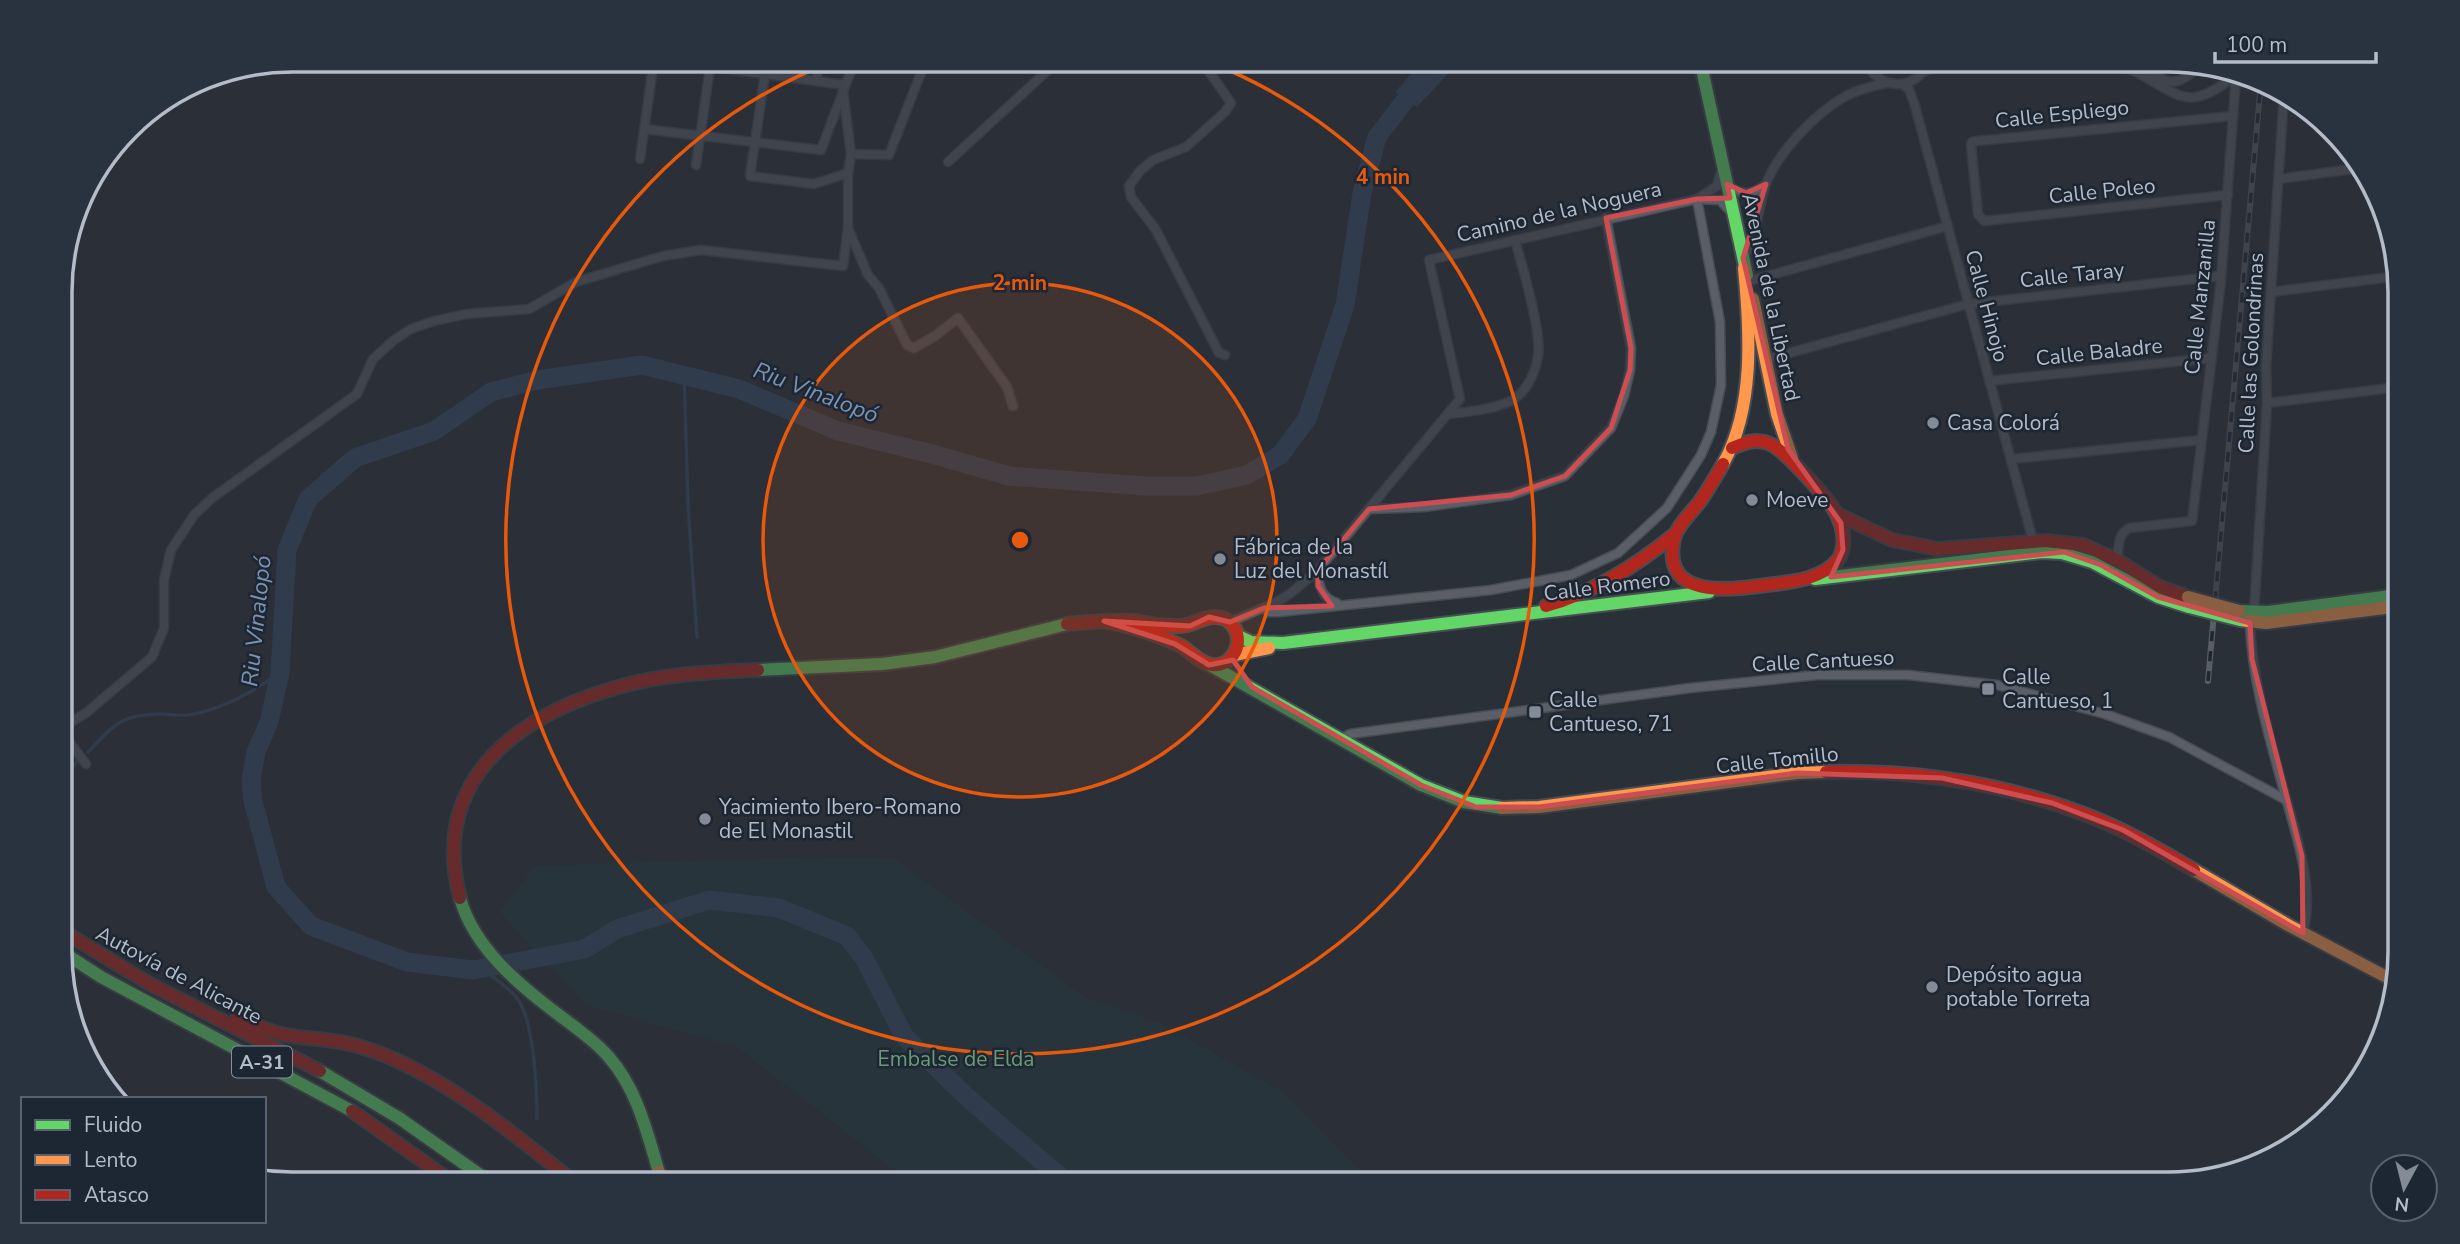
<svg xmlns="http://www.w3.org/2000/svg" width="2460" height="1244" font-family="'Nunito Sans',sans-serif">
  <rect width="100%" height="100%" fill="#2a3038"/>
  <path fill="#273a3e" d="M806 857 893 858 1085 997 1162 1024 1281 1091 1373 1184H912L737 1047 586 1005 500 912 535 866Z"/>
  <path fill="#384963" d="M1423 60H1466L1457 64 1417 107 1395 92Z"/>
  <g fill="none" stroke-linecap="round" stroke-linejoin="round">
    <g stroke="#384963" stroke-width="3.5">
      <path d="M684 374 688 505 697 637"/>
      <path d="M88 752C114 725 121 714 161 714 169 714 179 716 187 715 219 711 254 691 280 673"/>
      <path d="M61 782 77 762"/>
      <path d="M482 968C492 977 513 990 519 1001 534 1025 537 1090 537 1119"/>
    </g>
    <path stroke="#384963" stroke-width="19" d="M1069 1184 969 1099 904 1036 864 958 847 936 779 908 709 900 617 929 585 949 473 970 407 962 311 926 276 887 253 801 251 779 256 752 269 722 280 673 287 550 308 499 355 458 434 431 491 392 537 380 642 365 739 389 838 431 932 454 1009 476 1144 486H1197L1247 475 1280 455 1307 419 1345 305 1362 193 1377 137 1407 98 1442 60"/>
    <g stroke="#484c53" stroke-width="11">
      <g id="street">
        <path d="M661 60 845 85"/>
        <path d="M767 60 750 176 814 184 848 173"/>
        <path d="M1201 60 1231 103 1225 112 1186 147 1153 160 1140 171 1129 186 1131 197 1156 230 1219 353 1225 355"/>
        <path d="M1864 60C1878 90 1917 94 1929 60"/>
        <path d="M2103 60C2115 64 2127 67 2138 73 2183 98 2189 111 2235 76"/>
        <path d="M2138 60C2165 81 2169 93 2199 67"/>
        <path d="M1923 72 1950 60"/>
        <path d="M816 81 820 60"/>
        <path d="M1902 84 1909 89 1915 106 2033 541"/>
        <path d="M644 129 821 150 855 60"/>
        <path d="M851 154 889 155 926 60"/>
        <path d="M640 159 654 60"/>
        <path d="M948 162 1059 60"/>
        <path d="M696 165 711 60"/>
        <path d="M2279 179 2360 168"/>
        <path d="M1727 184C1741 196 1752 195 1766 184"/>
        <path d="M2228 195 1984 221 1978 214 1971 145 1972 142 1977 141 2233 116"/>
        <path d="M1700 197 1717 186 1722 168"/>
        <path d="M848 228 868 275 879 288 907 345 914 348 935 336 958 318 1007 387 1013 406"/>
        <path d="M1743 258C1757 239 1758 210 1765 187 1776 154 1815 113 1846 96 1858 90 1872 86 1886 83"/>
        <path d="M1749 281 1948 226"/>
        <path d="M2271 292 2399 276"/>
        <path d="M1767 359 1968 304 2221 276"/>
        <path d="M1989 381 2211 358"/>
        <path d="M2267 403 2399 387"/>
        <path d="M1448 414C1467 412 1488 410 1506 403 1525 396 1535 375 1538 356 1542 332 1522 266 1515 240"/>
        <path d="M2011 459 2201 440"/>
        <path d="M1369 509 1424 507 1511 495 1565 476 1611 428 1624 396 1630 370 1631 348 1606 218"/>
        <path d="M2117 560C2119 547 2117 535 2129 528L2192 521 2221 280 2236 75"/>
        <path d="M1318 570C1318 586 1321 598 1337 603"/>
        <path d="M1264 608 1269 612H1279L1491 590 1571 575 1618 553 1667 508 1701 455 1711 432 1721 385 1720 322 1697 199"/>
        <path d="M2254 613 2267 403 2266 366 2284 94"/>
        <path d="M1230 622 1277 602 1291 593 1318 570 1460 399 1429 260 1697 199 1720 200 1731 212"/>
        <path d="M2250 623C2252 680 2269 736 2284 791 2296 835 2315 886 2303 933"/>
        <path d="M61 728 86 713 152 657 164 628V580L171 550 194 515 212 498 357 394 373 359 394 340 411 329 434 321 466 314 529 309 576 282 663 256 701 250 843 266 848 228V173L851 154 843 91"/>
        <path d="M61 731 86 764"/>
        <path d="M1342 739 1350 734 1690 688 1818 675H1908L1997 685 2105 714 2169 737 2286 800"/>
      </g>
    </g>
    <g stroke="#484c53" stroke-width="16">
      <g id="fast">
        <path d="M1700 60 1747 275"/>
        <path d="M1815 579 2043 552 2062 553 2092 562 2158 597 2189 607"/>
        <path d="M2239 611 2268 612 2399 595"/>
        <path d="M1238 636 1251 642 1283 643 1709 592"/>
        <path d="M1210 665 1421 785 1464 802 1502 808"/>
        <path d="M758 670 882 664 935 657 1067 624"/>
        <path d="M460 898C474 948 519 985 559 1015 576 1028 594 1040 608 1056 639 1091 648 1137 661 1179"/>
        <path d="M61 951 101 977 352 1111"/>
        <path d="M320 1071 399 1118 493 1184"/>
      </g>
    </g>
    <g stroke="#484c53" stroke-width="16">
      <g id="slow">
        <path d="M1753 299 1777 414 1792 458"/>
        <path d="M1723 464C1755 407 1750 331 1744 268"/>
        <path d="M2240 620 2266 623 2400 606"/>
        <path d="M1234 655 1269 648"/>
        <path d="M1502 808 1539 807 1797 773 1826 772"/>
        <path d="M2194 870 2288 925 2394 981"/>
        <path d="M657 1184 659 1172"/>
      </g>
    </g>
    <g stroke="#484c53" stroke-width="16">
      <g id="jam">
        <path d="M1723 464C1716 476 1709 488 1701 500 1691 514 1675 526 1673 544 1665 601 1734 589 1767 585 1789 582 1821 580 1837 561 1847 549 1844 529 1837 515 1830 500 1783 448 1768 443 1755 438 1744 443 1732 448"/>
        <path d="M1837 514 1892 540 1938 549 2046 541 2083 545 2117 560 2160 587 2188 597"/>
        <path d="M1546 606C1595 592 1636 566 1675 534"/>
        <path d="M1067 624C1089 622 1110 620 1132 621 1148 623 1164 627 1180 626 1193 626 1203 616 1216 617 1223 617 1230 621 1234 627 1246 645 1229 671 1208 664 1197 661 1190 651 1181 646 1157 634 1130 626 1104 621"/>
        <path d="M1826 772C1913 770 2002 783 2084 814 2122 828 2158 849 2194 870"/>
        <path d="M460 898C430 782 514 717 615 688 661 674 711 672 758 670"/>
        <path d="M61 930 148 983 320 1071"/>
        <path d="M237 1018C250 1023 264 1029 277 1033 304 1040 334 1038 361 1047 436 1069 516 1135 576 1184"/>
        <path d="M352 1111 455 1184"/>
      </g>
    </g>
    <use href="#street" stroke="#5a5e66" stroke-width="8"/>
    <use href="#fast" stroke="#63d668" stroke-width="12"/>
    <use href="#slow" stroke="#ff974d" stroke-width="12"/>
    <use href="#jam" stroke="#b3261e" stroke-width="12"/>
    <g stroke="#595d64" stroke-width="6">
      <path id="rail" d="M2208 681 2261 81"/>
    </g>
    <use href="#rail" stroke="#1d2633" stroke-width="3.5" stroke-dasharray="10" stroke-linecap="butt"/>
    <g stroke="#484c53" stroke-width="16" stroke-linecap="butt">
      <path id="fast-bridge" d="M2189 607 2240 620"/>
    </g>
    <g stroke="#484c53" stroke-width="16" stroke-linecap="butt">
      <path id="slow-bridge" d="M2188 597 2239 611"/>
    </g>
    <use href="#fast-bridge" stroke="#63d668" stroke-width="12"/>
    <use href="#slow-bridge" stroke="#ff974d" stroke-width="12"/>
  </g>
  <path d="M0 0H2460V1244H0ZM1727 184 1746 193 1766 184 1743 258 1788 449 1841 523 1843 550 1831 577 2064 552 2101 565 2158 597 2250 623 2252 659 2302 856 2303 933 2123 830 2052 803 1942 778 1797 773 1539 807H1476L1421 785 1252 687 1233 660 1209 665 1175 644 1104 621 1190 626 1209 617 1230 622 1264 608 1332 606 1318 586V570L1369 509 1511 495 1565 476 1611 428 1630 370 1631 348 1606 218 1697 199 1730 198Z" fill="#2a3038" fill-opacity=".55" fill-rule="evenodd"/>
  <path fill="none" stroke="#ce4d50" stroke-width="5" stroke-linejoin="round" d="M1727 184 1746 193 1766 184 1743 258 1788 449 1841 523 1843 550 1831 577 2064 552 2101 565 2158 597 2250 623 2252 659 2302 856 2303 933 2123 830 2052 803 1942 778 1797 773 1539 807H1476L1421 785 1252 687 1233 660 1209 665 1175 644 1104 621 1190 626 1209 617 1230 622 1264 608 1332 606 1318 586V570L1369 509 1511 495 1565 476 1611 428 1630 370 1631 348 1606 218 1697 199 1730 198Z"/>
  <circle cx="1020" cy="540" r="257" fill="#e8590c" fill-opacity=".12"/>
  <g fill="none" stroke="#e8590c" stroke-width="3.5">
    <circle cx="1020" cy="540" r="257"/>
    <path d="M1204 60A514 514 0 1 1 836 60"/>
  </g>
  <g fill="#848b96" stroke="#1d2633" stroke-width="2.5">
    <circle cx="1933" cy="423" r="7"/>
    <circle cx="1752" cy="500" r="7"/>
    <circle cx="1220" cy="559" r="7"/>
    <rect x="1981" y="682" width="14" height="14" rx="3.5"/>
    <rect x="1528" y="705" width="14" height="14" rx="3.5"/>
    <circle cx="705" cy="819" r="7"/>
    <circle cx="1932" cy="987" r="7"/>
  </g>
  <g text-anchor="middle" stroke-width="5" stroke-linejoin="round" paint-order="stroke">
    <rect fill="#1d2633" stroke="#878f9c" stroke-width="2" x="232" y="1046.5" width="60" height="31" rx="5"/>
    <g font-size="19" font-weight="bold" fill="#b4bcc9">
      <text x="262" y="1069">A-31</text>
    </g>
    <g font-size="21" fill="#b4bcc9" stroke="#1d2633">
      <text transform="translate(2062 114) rotate(-6)" y="7">Calle Espliego</text>
      <text transform="translate(2102 191) rotate(-6)" y="7">Calle Poleo</text>
      <text transform="translate(1559 212) rotate(-13)" y="7">Camino de la Noguera</text>
      <text transform="translate(2072 275) rotate(-6)" y="7">Calle Taray</text>
      <text transform="translate(1771 297) rotate(78)" y="7">Avenida de la Libertad</text>
      <text transform="translate(2200 297) rotate(-84)" y="7">Calle Manzanilla</text>
      <text transform="translate(1987 306) rotate(75)" y="7">Calle Hinojo</text>
      <text transform="translate(2099 352) rotate(-6)" y="7">Calle Baladre</text>
      <text transform="translate(2251 353) rotate(-87)" y="7">Calle las Golondrinas</text>
      <text transform="translate(1607 586) rotate(-7)" y="7">Calle Romero</text>
      <text transform="translate(1823 661) rotate(-3)" y="7">Calle Cantueso</text>
      <text transform="translate(1777 760) rotate(-6)" y="7">Calle Tomillo</text>
      <text transform="translate(179 975) rotate(28)" y="7">Autovía de Alicante</text>
    </g>
    <g font-size="21" fill="#b4bcc9" stroke="#1d2633" text-anchor="start">
      <text x="1947" y="430">Casa Colorá</text>
      <text x="1766" y="507">Moeve</text>
      <text x="1234" y="554">Fábrica de la<tspan x="1234" dy="24">Luz del Monastíl</tspan></text>
      <text x="2002" y="684">Calle<tspan x="2002" dy="24">Cantueso, 1</tspan></text>
      <text x="1549" y="707">Calle<tspan x="1549" dy="24">Cantueso, 71</tspan></text>
      <text x="719" y="814">Yacimiento Ibero-Romano<tspan x="719" dy="24">de El Monastil</tspan></text>
      <text x="1946" y="982">Depósito agua<tspan x="1946" dy="24">potable Torreta</tspan></text>
    </g>
    <g font-size="21" fill="#6b9a76" stroke="#1d2633">
      <text x="956" y="1066">Embalse de Elda</text>
    </g>
    <g font-size="23" font-style="italic" fill="#7c92b1" stroke="#1d2633">
      <text transform="translate(816 392) rotate(21)" y="8">Riu Vinalopó</text>
      <text transform="translate(256 621) rotate(-84)" y="8">Riu Vinalopó</text>
    </g>
  </g>
  <path d="M0 0H2460V1244H0ZM292 72H2168A220 220 0 0 1 2388 292V952A220 220 0 0 1 2168 1172H292A220 220 0 0 1 72 952V292A220 220 0 0 1 292 72Z" fill="#29323f" fill-rule="evenodd"/>
  <path fill="none" stroke="#b4bcc9" stroke-width="3.5" d="M292 72H2168A220 220 0 0 1 2388 292V952A220 220 0 0 1 2168 1172H292A220 220 0 0 1 72 952V292A220 220 0 0 1 292 72Z"/>
  <circle cx="1020" cy="540" r="10" fill="#e8590c" stroke="#1d2633" stroke-width="3.5"/>
  <g font-size="21" text-anchor="middle" font-weight="bold" fill="#e8590c" stroke="#1d2633" stroke-width="5" stroke-linejoin="round" paint-order="stroke">
    <text x="1383" y="184">4 min</text>
    <text x="1020" y="290">2 min</text>
  </g>
  <rect x="21" y="1097" width="245" height="126" fill="#1d2633" stroke="#59626f" stroke-width="2"/>
  <rect x="35" y="1120" width="35" height="10" fill="#63d668" stroke="#59626f" stroke-width="2"/>
  <text x="84" y="1132" font-size="21" fill="#b4bcc9">Fluido</text>
  <rect x="35" y="1155" width="35" height="10" fill="#ff974d" stroke="#59626f" stroke-width="2"/>
  <text x="84" y="1167" font-size="21" fill="#b4bcc9">Lento</text>
  <rect x="35" y="1190" width="35" height="10" fill="#b3261e" stroke="#59626f" stroke-width="2"/>
  <text x="84" y="1202" font-size="21" fill="#b4bcc9">Atasco</text>
  <g transform="translate(2404 1188) rotate(187)"><circle r="33" fill="#1d2633" stroke="#59626f" stroke-width="2"/>
  <path d="M0-5L12 26L0 18L-12 26Z" fill="#848b96"/>
  <text y="-10" font-size="19" font-weight="bold" text-anchor="middle" fill="#b4bcc9">N</text>
  </g>
  <path d="M2215 52v10h161v-10" fill="none" stroke="#b4bcc9" stroke-width="3.5"/>
  <text x="2226" y="52" font-size="21" fill="#b4bcc9" stroke="#1d2633" stroke-width="5" paint-order="stroke">100 m</text>
</svg>
